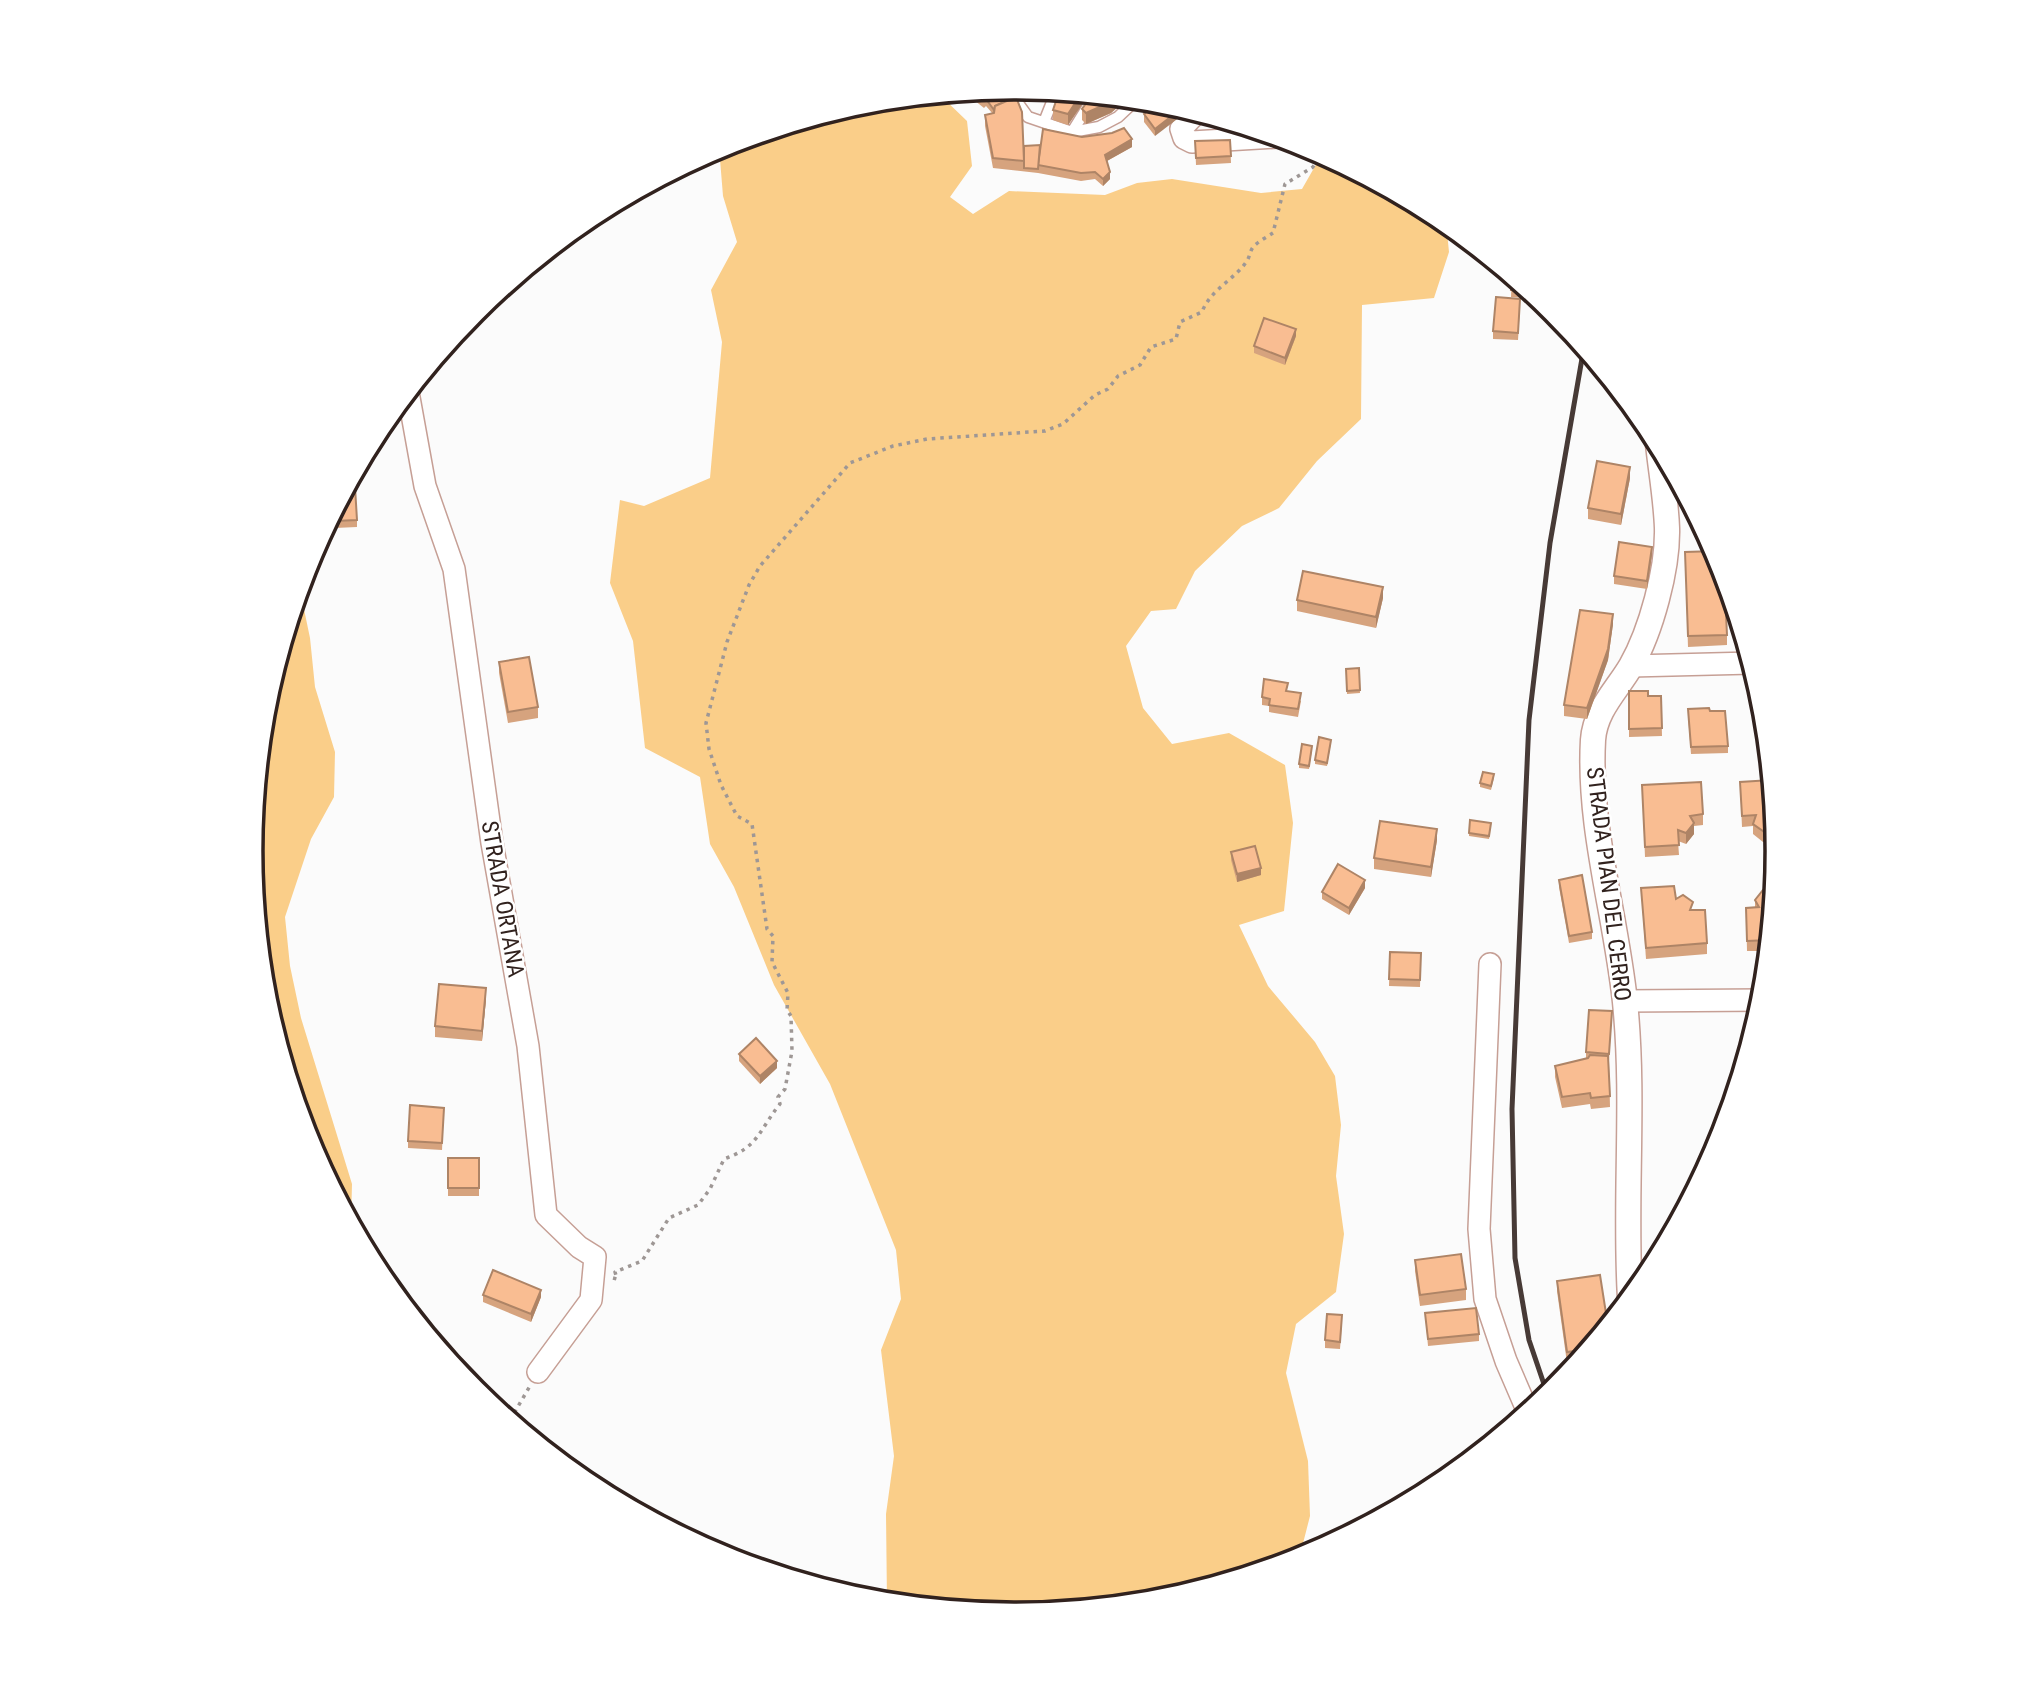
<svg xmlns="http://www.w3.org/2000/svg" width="2029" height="1702" font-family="'Roboto Condensed',sans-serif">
  <rect width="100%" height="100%" fill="#fbfbfb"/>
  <g fill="#face89">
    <path d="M940 95 967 121 972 166 950 197 973 214 1009 191 1105 195 1137 183 1172 179 1261 193 1302 189 1322 154 1446 222 1449 252 1434 298 1362 305 1361 419 1317 461 1279 508 1242 526 1195 571 1176 609 1151 611 1126 646 1143 708 1172 744 1229 733 1285 765 1293 823 1284 911 1239 925 1268 986 1315 1042 1335 1076 1341 1125 1336 1176 1344 1234 1336 1292 1296 1324 1286 1373 1308 1461 1310 1516 1299 1559 1163 1600 1014 1614 887 1602 886 1514 894 1456 881 1350 901 1299 896 1250 830 1084 774 985 734 887 710 844 700 777 645 748 633 641 610 583 620 500 644 506 710 478 722 342 711 290 737 242 723 196 719 147 866 102Z"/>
    <path d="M300 590 310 638 315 687 335 752 334 797 311 839 285 917 290 966 301 1018 352 1184 351 1222 309 1143 266 1000 251 851 266 702Z"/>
  </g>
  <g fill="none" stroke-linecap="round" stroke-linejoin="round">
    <g stroke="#c69f95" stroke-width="13">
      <g id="service">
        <path d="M1007 88 1028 117 1072 132 1099 127 1118 117 1136 100"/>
        <path d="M1044 122 1056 92"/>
        <path d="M1072 132 1095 95"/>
      </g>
    </g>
    <g stroke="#c69f95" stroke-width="24">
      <g id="minor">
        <path d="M1197 112 1181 129 1184 138 1192 142 1277 137"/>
        <path d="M408 392 425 486 454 569 492 843 528 1046 546 1215 579 1247 595 1257 591 1300 538 1372"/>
        <path d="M1631 666 1752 663"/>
        <path d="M1490 964 1479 1229 1485 1299 1506 1361 1528 1412"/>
        <path d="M1625 1001 1763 1000"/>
      </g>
    </g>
    <g stroke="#c69f95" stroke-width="27">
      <path id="tertiary" d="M1630 1298C1624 1200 1635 1101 1625 1002 1616 915 1588 828 1593 740 1595 710 1617 690 1631 666 1651 631 1668 569 1667 528 1666 500 1661 472 1658 444"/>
    </g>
    <g stroke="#9e9795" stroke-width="3.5" stroke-dasharray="3.5 5" stroke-linecap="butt">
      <path d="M613 1278 617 1279 615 1272 642 1261 669 1218 698 1205 710 1189 724 1159C759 1147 759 1130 780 1104L778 1097 785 1089 792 1051 791 1016 787 1010 788 993 772 962 773 936 767 929 752 824 737 816 721 785 709 749 706 723 727 642 749 585 760 566 850 463 893 446 927 439 1045 431 1063 424 1095 395 1108 389 1118 376 1140 365 1151 347 1176 339 1180 322 1202 312C1210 290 1234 280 1247 261 1250 256 1250 250 1254 246 1259 241 1267 237 1273 233L1285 184 1313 167 1321 153"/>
      <path d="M510 1420 530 1386"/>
    </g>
    <use href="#service" stroke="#fff" stroke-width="10"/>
    <use href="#minor" stroke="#fff" stroke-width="21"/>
    <use href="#tertiary" stroke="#fff" stroke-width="24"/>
    <path stroke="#473a36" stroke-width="5" d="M1548 1396 1529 1340 1515 1258 1512 1109 1529 720 1550 543 1584 347"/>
  </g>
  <g fill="#d6a37e">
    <path d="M1005 88 1024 160 1039 158 1082 137 1132 147 1107 161 1110 179 1103 186 1095 179 1081 181 1038 173 993 168 985 126V115L992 113 986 106 984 108 964 92Z"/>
    <path d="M1088 95 1068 125 1053 120V110Z"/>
    <path d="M1092 95 1127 99 1111 113 1086 124 1082 120V109Z"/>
    <path d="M1159 102 1155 136 1144 122V114Z"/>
    <path d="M1230 140 1231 163 1196 165 1195 141Z"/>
    <path d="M1512 277 1540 299 1511 297Z"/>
    <path d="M1520 306 1518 340 1493 339V331Z"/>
    <path d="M1296 336 1285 365 1254 353V346Z"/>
    <path d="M1630 478 1621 525 1588 519V508Z"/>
    <path d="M334 512 357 520V527L335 528Z"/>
    <path d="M1685 552 1727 635V645L1688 647Z"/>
    <path d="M1652 554 1647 589 1614 584V576Z"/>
    <path d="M1383 598 1376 628 1297 611V600Z"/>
    <path d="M1613 624 1608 660 1587 719 1564 716V705Z"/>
    <path d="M499 662 538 707V718L508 723 499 673Z"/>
    <path d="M1359 668 1360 693 1347 694 1346 669Z"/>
    <path d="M1287 691 1301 701 1298 717 1269 712V706L1262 705V697Z"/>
    <path d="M1629 691 1648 696H1661L1662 736 1629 737Z"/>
    <path d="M1760 691 1763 702 1768 750H1763Z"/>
    <path d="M1710 711 1728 746V753L1691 754 1688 716Z"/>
    <path d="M1331 743 1327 766 1315 764V760Z"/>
    <path d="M1312 750 1309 769 1299 768V764Z"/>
    <path d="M1494 778 1491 790 1480 787V783Z"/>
    <path d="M1771 780 1778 851H1772L1770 838 1763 842 1753 834V826L1742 827 1740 782Z"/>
    <path d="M1642 785 1703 814V825L1694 826V834L1686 844 1678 841 1679 855 1645 857Z"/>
    <path d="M1491 823 1489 839 1469 836V833Z"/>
    <path d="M1437 840 1431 877 1374 869V858Z"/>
    <path d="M1231 852 1261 875 1237 882 1231 860Z"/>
    <path d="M1775 878 1768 951H1747L1746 908 1755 907V900L1771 893Z"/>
    <path d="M1559 880 1592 932V939L1569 943 1559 887Z"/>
    <path d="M1365 888 1349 915 1322 899V892Z"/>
    <path d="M1641 888 1676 899 1693 910 1707 943V954L1646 959Z"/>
    <path d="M1390 952 1421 953 1420 987 1389 986Z"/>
    <path d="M486 999 482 1041 435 1037V1026Z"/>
    <path d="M1612 1011 1609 1061 1610 1107 1591 1109 1590 1104 1562 1108 1555 1077V1066L1586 1059V1052Z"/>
    <path d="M739 1054 777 1068 760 1084 739 1061Z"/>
    <path d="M444 1108 442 1150 408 1148V1141Z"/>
    <rect x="448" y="1158" width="31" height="38"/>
    <path d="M1415 1260 1466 1289V1300L1420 1306 1415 1271Z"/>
    <path d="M1557 1281 1608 1326 1579 1361 1567 1363 1557 1291Z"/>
    <path d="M483 1295 541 1297 531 1322 483 1302Z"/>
    <path d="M1425 1313 1479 1334V1341L1428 1346Z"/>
    <path d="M1342 1322 1340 1349 1325 1348V1340Z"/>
  </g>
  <g fill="#ae8466">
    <path d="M1081 94 1088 96 1068 125V114Z"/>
    <path d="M1116 98 1127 99 1111 113 1086 124V113Z"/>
    <path d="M1182 108 1189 110 1155 136V129Z"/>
    <path d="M1132 139V147L1105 162V155Z"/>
    <path d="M1110 172V179L1103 186V179Z"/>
    <path d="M1296 329V336L1285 365V358Z"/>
    <path d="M1630 467V478L1621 525V514Z"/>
    <path d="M1652 547V554L1647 589V581Z"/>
    <path d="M1383 587V598L1376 628V617Z"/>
    <path d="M1613 614V624L1608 660 1587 719V708Z"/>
    <path d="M1694 823V834L1686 844V833Z"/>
    <path d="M1770 827V838L1763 842V831Z"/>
    <path d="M1437 829V840L1431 877V867Z"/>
    <path d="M1261 868V875L1237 882V874Z"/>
    <path d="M1365 880V888L1349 915V908Z"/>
    <path d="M486 988V999L482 1041V1031Z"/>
    <path d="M777 1061V1068L760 1084V1076Z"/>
    <path d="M541 1290V1297L531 1322V1314Z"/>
  </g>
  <g fill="#f9bd92" stroke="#ae8466" stroke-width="2">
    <path d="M1005 88 1013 98 995 106 994 110 986 99 984 101 972 92Z"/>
    <path d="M1059 92 1081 94 1068 114 1053 110Z"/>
    <path d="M1092 95 1116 98 1111 102 1086 113 1082 109Z"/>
    <path d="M1016 97 1022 112 1024 161 993 158 985 115 994 113 995 106Z"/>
    <path d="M1159 102 1182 108 1155 129 1144 114Z"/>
    <path d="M1124 128 1132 139 1105 155 1110 172 1103 179 1095 172 1081 173 1038 165 1043 129 1082 137 1112 133Z"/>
    <path d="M1230 140 1231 156 1196 158 1195 141Z"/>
    <path d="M1040 145 1038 169 1024 168V146Z"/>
    <path d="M1512 277 1530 291 1511 290Z"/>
    <path d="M1496 297 1520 299 1518 333 1493 331Z"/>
    <path d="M1264 318 1296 329 1285 358 1254 346Z"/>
    <path d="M1597 461 1630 467 1621 514 1588 508Z"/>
    <path d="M347 487H355L357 520 335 521 334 512Z"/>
    <path d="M1619 542 1652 547 1647 581 1614 576Z"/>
    <path d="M1716 551 1720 559 1724 572 1727 635 1688 636 1685 552Z"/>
    <path d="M1303 571 1383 587 1376 617 1297 600Z"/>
    <path d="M1580 610 1613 614 1608 649 1587 708 1564 705Z"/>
    <path d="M529 657 538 707 508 712 499 662Z"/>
    <path d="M1359 668 1360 690 1347 691 1346 669Z"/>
    <path d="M1264 679 1288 683 1286 691 1301 693 1298 709 1269 705 1270 699 1262 697Z"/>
    <path d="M1629 691H1648V696H1661L1662 728 1629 729Z"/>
    <path d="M1760 693 1763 702 1767 739H1763Z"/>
    <path d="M1709 708 1710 711H1725L1728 746 1691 747 1688 709Z"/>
    <path d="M1319 737 1331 740 1327 763 1315 760Z"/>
    <path d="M1302 744 1312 746 1309 766 1299 764Z"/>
    <path d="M1483 772 1494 774 1491 786 1480 783Z"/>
    <path d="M1771 780 1777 840H1772L1770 827 1763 831 1753 824 1756 815 1742 816 1740 782Z"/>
    <path d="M1701 782 1703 814 1690 816 1694 823 1686 833 1678 830 1679 845 1645 847 1642 785Z"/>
    <path d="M1470 820 1491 823 1489 836 1469 833Z"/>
    <path d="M1380 821 1437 829 1431 867 1374 858Z"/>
    <path d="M1255 846 1261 868 1237 874 1231 852Z"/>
    <path d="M1338 864 1365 880 1349 908 1322 892Z"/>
    <path d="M1582 875 1592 932 1569 936 1559 880Z"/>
    <path d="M1771 878H1775L1769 940 1747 941 1746 908 1759 907 1755 900 1763 890 1771 893Z"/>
    <path d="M1674 886 1676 899 1683 895 1693 902 1690 910H1705L1707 943 1646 948 1641 888Z"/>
    <path d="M1390 952 1421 953 1420 980 1389 979Z"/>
    <path d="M439 984 486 988 482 1031 435 1026Z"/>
    <path d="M1589 1010 1612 1011 1609 1054 1586 1052Z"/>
    <path d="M756 1038 777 1061 760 1076 739 1054Z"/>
    <path d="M1590 1055 1608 1056 1610 1096 1591 1098 1590 1093 1562 1097 1555 1066 1588 1058Z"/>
    <path d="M410 1105 444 1108 442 1143 408 1141Z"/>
    <rect x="448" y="1158" width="31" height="30"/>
    <path d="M1461 1254 1466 1289 1420 1295 1415 1260Z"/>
    <path d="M493 1270 541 1290 531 1314 483 1295Z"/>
    <path d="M1600 1275 1608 1326 1589 1349 1567 1352 1557 1281Z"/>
    <path d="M1476 1308 1479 1334 1428 1339 1425 1313Z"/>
    <path d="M1327 1314 1342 1315 1340 1342 1325 1340Z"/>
  </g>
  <g text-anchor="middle" stroke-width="5" stroke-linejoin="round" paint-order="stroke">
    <g font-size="23" fill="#31221e" stroke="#fff">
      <text transform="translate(1609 884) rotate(83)" y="8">STRADA PIAN DEL CERRO</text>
      <text transform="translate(503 899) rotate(80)" y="8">STRADA ORTANA</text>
    </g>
  </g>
  <path d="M0 0H2029V1702H0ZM263 851a751 751 0 1 1 1502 0a751 751 0 1 1-1502 0Z" fill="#fff" fill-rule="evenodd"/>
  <path fill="none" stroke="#31221e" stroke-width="3.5" d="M263 851a751 751 0 1 1 1502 0a751 751 0 1 1-1502 0Z"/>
</svg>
